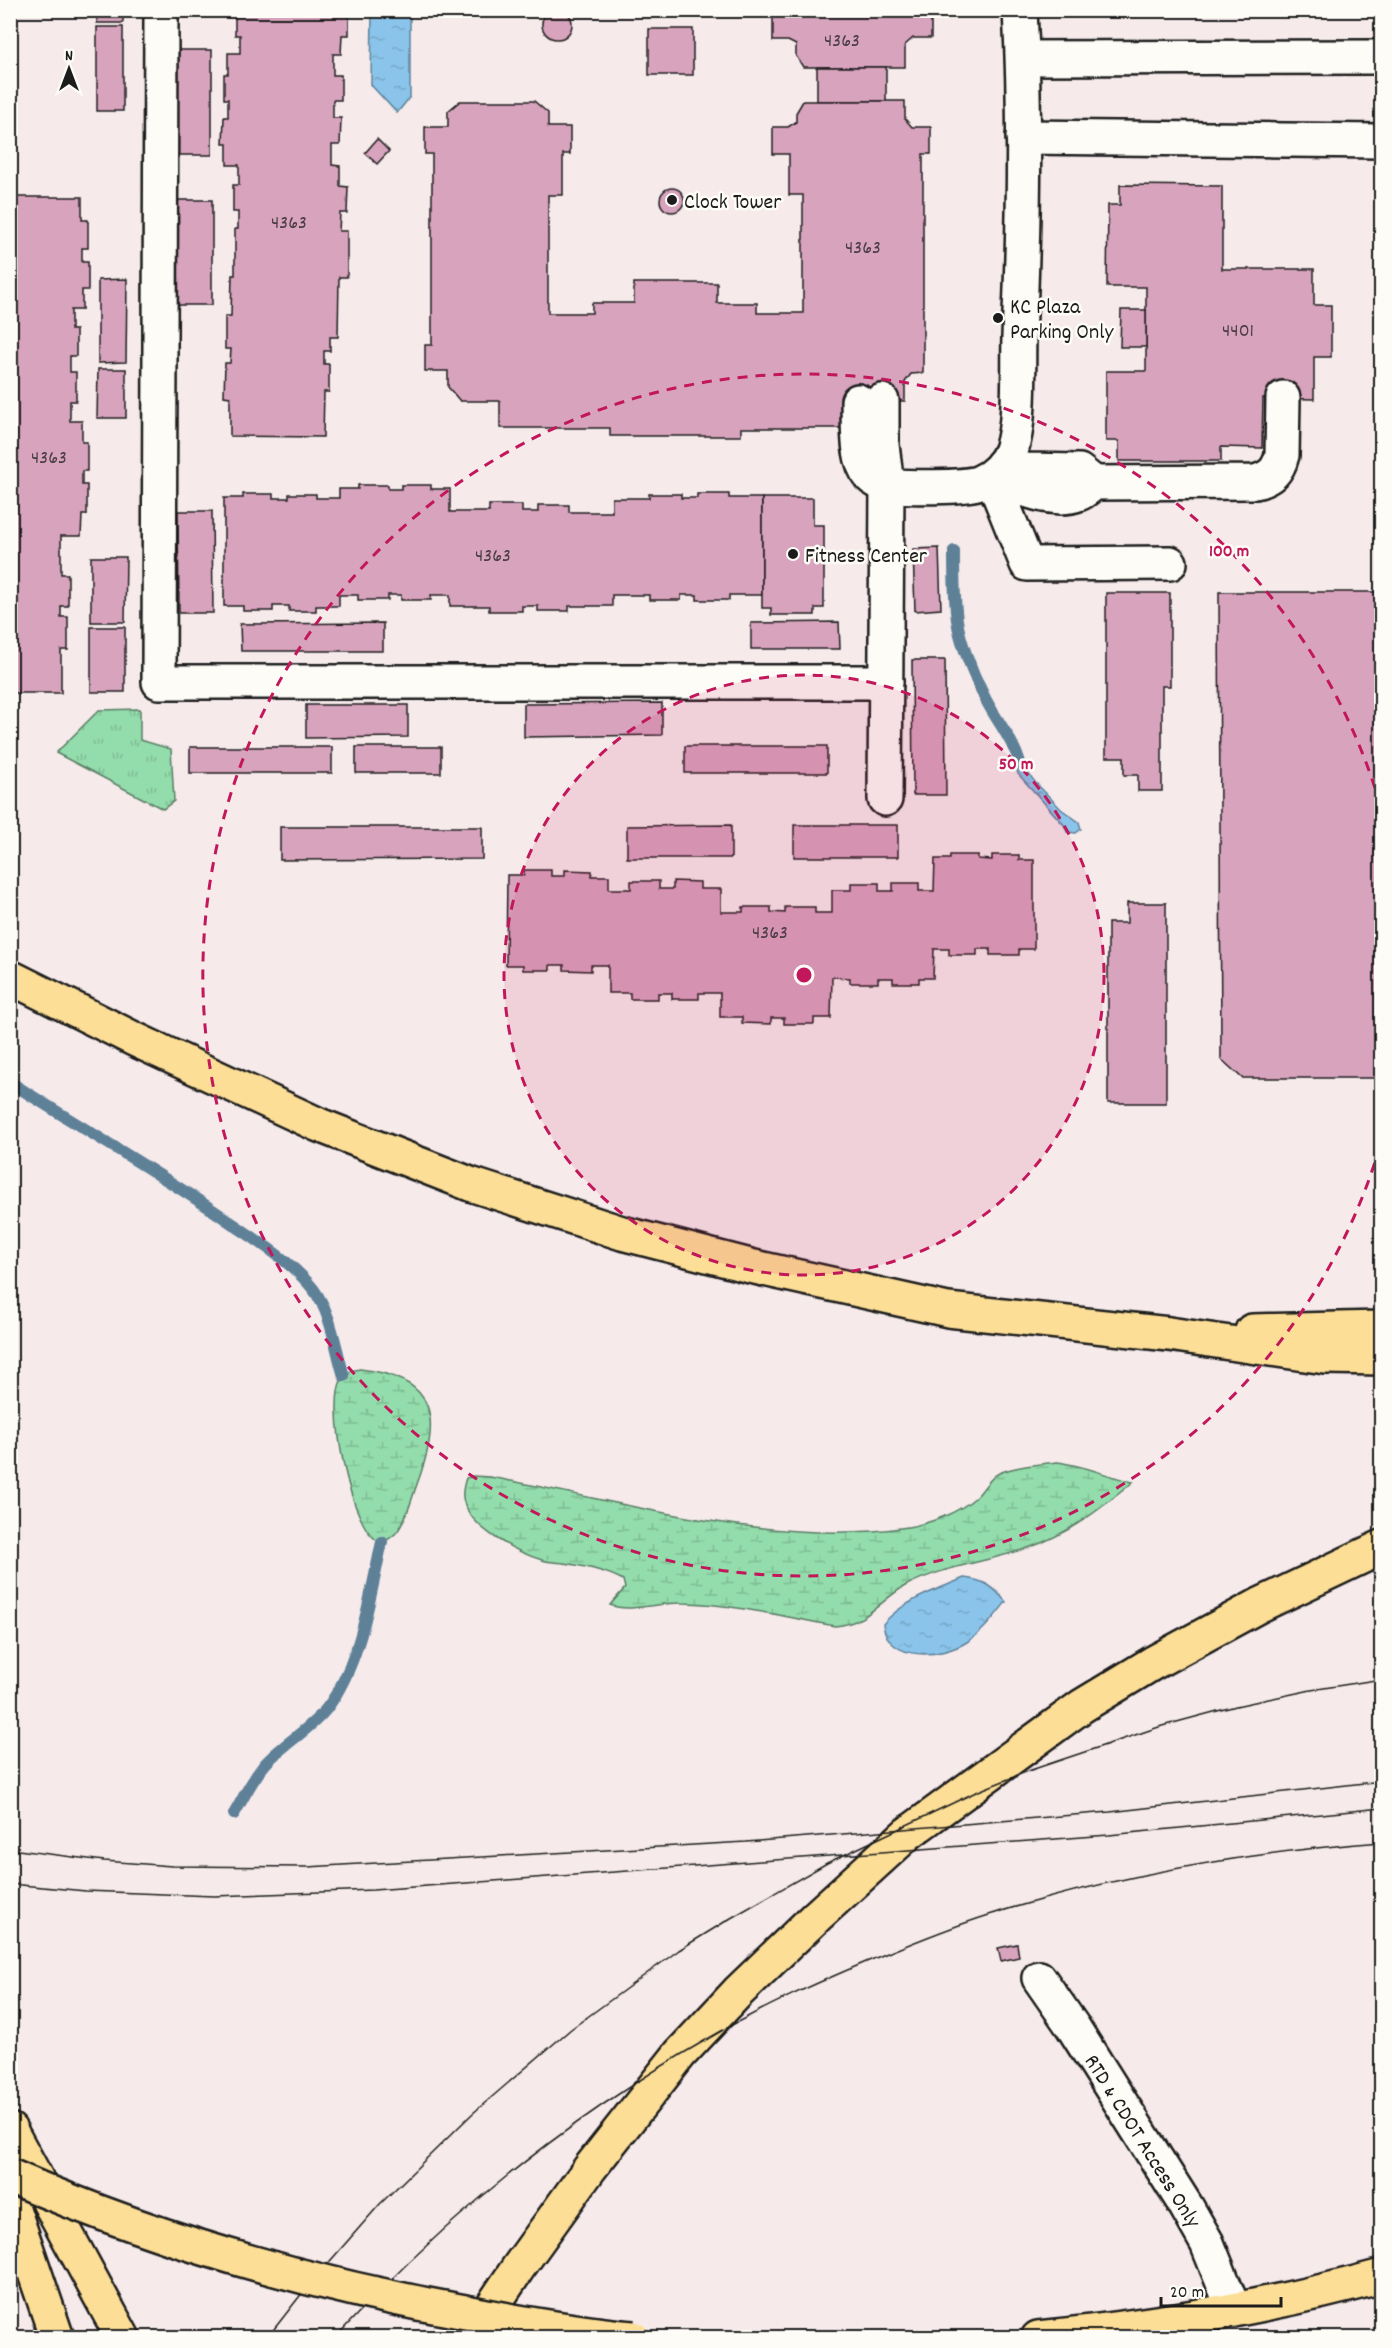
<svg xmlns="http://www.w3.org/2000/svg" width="1392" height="2348" font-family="Dekko,sans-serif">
  <defs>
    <pattern id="grass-tufts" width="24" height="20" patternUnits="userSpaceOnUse" patternTransform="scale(1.5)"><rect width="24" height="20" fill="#93dcab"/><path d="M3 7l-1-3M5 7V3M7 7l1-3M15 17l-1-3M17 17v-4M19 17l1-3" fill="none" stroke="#7ebc93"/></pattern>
    <pattern id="wetland-marsh" width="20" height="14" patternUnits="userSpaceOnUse" patternTransform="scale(1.5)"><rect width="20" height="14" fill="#93dcab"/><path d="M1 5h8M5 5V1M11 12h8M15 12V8" fill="none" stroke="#7ebc93"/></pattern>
    <pattern id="water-ripples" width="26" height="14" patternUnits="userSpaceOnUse" patternTransform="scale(1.5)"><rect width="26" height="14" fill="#8ac4ea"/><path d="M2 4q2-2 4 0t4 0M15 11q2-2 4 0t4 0" fill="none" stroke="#76a8c8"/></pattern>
  </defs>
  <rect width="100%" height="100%" fill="#f6eaeb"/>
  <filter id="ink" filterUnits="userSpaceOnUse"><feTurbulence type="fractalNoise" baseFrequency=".0167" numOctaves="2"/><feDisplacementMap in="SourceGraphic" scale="12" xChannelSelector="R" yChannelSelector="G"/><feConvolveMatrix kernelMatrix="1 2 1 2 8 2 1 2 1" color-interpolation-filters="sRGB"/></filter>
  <g filter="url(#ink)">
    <path fill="url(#grass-tufts)" stroke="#587c64" stroke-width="1.5" d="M140 709V740L171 749 174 801 163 809 56 753 99 710Z"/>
    <g fill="url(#wetland-marsh)" stroke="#587c64" stroke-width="1.5">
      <path d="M360 1369C440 1378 441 1421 416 1487 411 1501 406 1521 396 1533 392 1537 386 1542 381 1541 353 1540 323 1399 344 1376 348 1371 354 1370 360 1369Z"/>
      <path d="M1057 1462C1083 1465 1107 1476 1133 1482 1102 1508 1067 1535 1028 1548 988 1562 943 1566 905 1586 879 1601 868 1623 835 1626 785 1617 734 1604 683 1603 661 1602 630 1613 610 1605L625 1588 623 1580C607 1571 588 1567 570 1564 561 1562 551 1563 542 1560 518 1553 474 1530 465 1505 461 1497 463 1487 466 1478L473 1476 490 1477C621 1501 774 1548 908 1527 932 1523 960 1512 977 1496 984 1489 990 1477 999 1473 1014 1466 1041 1464 1057 1462Z"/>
    </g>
    <g fill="url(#water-ripples)" stroke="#5e8198" stroke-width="1.5">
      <path d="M372 11H410V97L397 113 371 85Z"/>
      <path d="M1015 761 1020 763 1035 782 1061 809 1079 822 1081 829 1076 833 1067 832 1064 825 1018 774Z"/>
      <path d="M964 1578C984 1580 993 1586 1006 1602 995 1616 983 1632 967 1642 941 1658 888 1663 883 1624 903 1600 937 1590 964 1578Z"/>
    </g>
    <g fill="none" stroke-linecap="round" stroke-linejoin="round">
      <g stroke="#5e8198" stroke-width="12">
        <path d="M954 551C954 574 954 598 957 620 960 642 973 674 983 694 994 718 1012 737 1020 763"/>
        <path d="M10 1082C84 1130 161 1173 233 1224 261 1243 293 1263 314 1290 332 1315 335 1347 344 1376"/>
        <path d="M234 1814C244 1797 252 1779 266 1763 284 1743 310 1730 327 1708 361 1663 370 1595 382 1542"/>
      </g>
    </g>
    <g fill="#d8a3bd" stroke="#1c1c1c" stroke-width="1.5">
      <circle cx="557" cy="24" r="15"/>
      <rect x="97" y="10" width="26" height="13"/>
      <path d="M235 10H349V35H342L341 54H333V75H341V100H333V118H341L340 145H332V165L340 166V186L348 187 347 213H340L339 231H347V277H339L338 337H330V351H324V364H329V392H324L323 437 230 436V397L224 396 225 363H230L231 349H225V316H231L232 275H235V229H238V212H233V185H239V165H227V144H223L224 117H228V99H224V74H228V53H240V35H235Z"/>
      <path d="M788 10H923V13H931V38H913L905 45V67H803L796 56V45L788 41H773V14H788Z"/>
      <rect x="97" y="27" width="26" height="84"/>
      <rect x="649" y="29" width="44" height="46"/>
      <rect x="177" y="50" width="35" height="105"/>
      <rect x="817" y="67" width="69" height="34"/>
      <path d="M460 101H534L548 113V127H570V154H563V195H548V313H592V303H634V283H717V303H757V313H803V195H789V154H773V127H788L796 122V113L803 101H905V119L912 127H931V154H923V373L911 374 905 382V401H848V428H741V436H610V428H500V401H460L448 387V371H425V345H432V154H425V127H448V111Z"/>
      <path d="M377 139 389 151 377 164 365 153Z"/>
      <path d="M1120 185 1222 186V269H1314V305H1331V357H1314V399L1263 398 1262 448 1221 447V461H1119V441H1106V371H1146V287H1107L1108 205H1120Z"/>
      <circle cx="672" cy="200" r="12"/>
      <path d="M10 197H82V220H88V248H82V262H88V290H82V310H71V330H76V356H70V372H76V401H70V421H82V442H87V471H82V485H87V515H82L81 536H61V574H68V606H61V617H68V650H61V693H10Z"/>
      <rect x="177" y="200" width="35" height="105"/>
      <path d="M127 279 126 362 98 363V280Z"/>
      <path d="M1121 310H1146V347H1120Z"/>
      <path d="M98 369H126V418H97Z"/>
      <path d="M358 485H388V489H401V485H431V489H450V512H489V505H522V512H538V505H569V512H612V498H649V494H681V498H697V494H729V498H762V595H729V600H697V595H681V600H649V595H612V606H569V611H538V606H522V611H489V606H450V595H431V600H401V595H388V600H358V595H339V606H316V611H289V606H273V611H243V606H224V498H243V494H273V498H289V494H316V498H339V489H358Z"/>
      <path d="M762 498H813V525H824V608H815V615H771V608H762Z"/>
      <path d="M178 511H212L213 613H179Z"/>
      <path d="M939 548 941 609 915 611 913 549Z"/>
      <path d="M91 557H126L125 622H91Z"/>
      <path d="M1219 592H1382V1078H1242L1221 1059Z"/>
      <path d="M1106 593H1170V686H1162V791H1138V775H1124V757H1106Z"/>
      <path d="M839 622 840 649H751V623Z"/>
      <path d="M383 623V651H241L240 624Z"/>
      <rect x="91" y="627" width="34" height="65"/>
      <path d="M912 660H945L946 795H913Z"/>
      <path d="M662 703V735L524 737V704Z"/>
      <path d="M306 705H408V737L306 738Z"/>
      <rect x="685" y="746" width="142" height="27"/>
      <rect x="190" y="747" width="142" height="26"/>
      <rect x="356" y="747" width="85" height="26"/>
      <path d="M731 825V858H627V826Z"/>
      <rect x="794" y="825" width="104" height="32"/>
      <path d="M280 827H482V859L280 860Z"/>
      <path d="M950 855H978V859L992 860V855H1019V860H1034V949H1019V955H990V949H977V955H949V949H934L933 978H919V983H893V978H878V983H850V978L832 977 831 1018H814V1024H784V1018H771V1024L742 1023V1017H720V993H699V999H672V993H658V999H630V993H608V965H591V971L564 970V965H550V970H523V965H506L507 875H524V870H551V876H565V870L592 871V876H609V889H631V881H659V889H673V881L700 882V889H721V912H743V907H771V912L785 913V907H815V913H832V890H851V883H879V891H893V883H919V891H934L935 859H950Z"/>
      <path d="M1127 903H1166V1103H1108V923H1127Z"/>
      <path d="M1017 1944 1019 1957 1001 1961 998 1948Z"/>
    </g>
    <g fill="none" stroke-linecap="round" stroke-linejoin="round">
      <g stroke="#1c1c1c" stroke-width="38">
        <g id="minor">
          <path d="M161 10 159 682H886"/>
          <path d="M1023 58 1382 57"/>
          <path d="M1023 137 1382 141"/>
          <path d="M858 401C859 423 855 458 870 476 874 480 880 483 886 484 901 488 967 488 980 482 994 476 1006 464 1011 450 1021 421 1018 370 1019 337 1024 229 1026 119 1020 10"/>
          <path d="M882 401V445L887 485 885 799"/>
          <path d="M1002 465 1026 470 1079 471 1094 483"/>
          <path d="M992 477C1014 486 1053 504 1078 494 1084 492 1089 487 1094 483L1255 482C1271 478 1278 471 1282 455L1283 398"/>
          <path d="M992 477 1027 564 1170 563"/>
          <path d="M1039 1978 1073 2027 1186 2206 1207 2243 1234 2310"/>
        </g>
      </g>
      <g stroke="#1c1c1c" stroke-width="38">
        <g id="highway">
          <path d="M10 977 134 1039 319 1125 470 1184 622 1233 750 1266 948 1310 1169 1334 1325 1357 1382 1358"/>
          <path d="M1252 1331 1382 1328"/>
          <path d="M10 2130 123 2338"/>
          <path d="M10 2200 57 2338"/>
          <path d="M471 2338 518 2268 590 2168 680 2054 738 1992 817 1916 907 1834 1082 1706 1153 1663 1260 1605 1382 1547"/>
          <path d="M1038 2338C1154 2326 1269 2307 1382 2276"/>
        </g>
      </g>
      <use href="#minor" stroke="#fdfcf7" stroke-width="33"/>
      <use href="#highway" stroke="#fcde96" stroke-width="33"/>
      <g stroke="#1c1c1c" stroke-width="1.5">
        <path d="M10 1849 104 1861 172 1866 307 1867 746 1842 1110 1812 1382 1781"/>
        <path d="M10 1884 86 1891 214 1896 373 1890 1109 1835 1382 1808"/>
        <path d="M267 2338 303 2292 380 2204 472 2114 571 2029 679 1950 731 1918 827 1863 976 1792 1031 1770 1162 1726 1236 1706 1311 1690 1382 1679"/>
        <path d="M335 2338C443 2219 571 2117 711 2037 764 2006 821 1981 878 1957 914 1942 951 1927 989 1915 1116 1875 1249 1852 1382 1842"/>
      </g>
      <g stroke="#1c1c1c" stroke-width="38" stroke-linecap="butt">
        <path id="highway-bridge" d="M10 2176C159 2241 317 2286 476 2314 528 2324 580 2333 633 2338"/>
      </g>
      <use href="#highway-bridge" stroke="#fcde96" stroke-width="33"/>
    </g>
  </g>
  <circle cx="804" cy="975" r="300" fill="#c2185b" fill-opacity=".12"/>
  <g fill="none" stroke="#c2185b" stroke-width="3" stroke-dasharray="10 8">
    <circle cx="804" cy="975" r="300"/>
    <path d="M1380 1146A601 601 0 1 1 1380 804"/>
  </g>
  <g fill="#1c1c1c" stroke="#fdfcf7" stroke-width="2">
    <circle cx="672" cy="200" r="6"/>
    <circle cx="998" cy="318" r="6"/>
    <circle cx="793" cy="554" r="6"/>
  </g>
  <g text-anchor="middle" stroke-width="5" stroke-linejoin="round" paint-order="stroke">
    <g font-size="20" fill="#4b3e44">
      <text x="842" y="46">4363</text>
      <text x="289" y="228">4363</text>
      <text x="863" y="253">4363</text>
      <text x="1238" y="336">4401</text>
      <text x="49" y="463">4363</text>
      <text x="493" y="561">4363</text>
      <text x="770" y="938">4363</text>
    </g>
    <g font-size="22" fill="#1c1c1c" stroke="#fdfcf7" text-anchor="start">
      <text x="684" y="208">Clock Tower</text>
      <text x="1010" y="313">KC Plaza<tspan x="1010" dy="25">Parking Only</tspan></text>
      <text x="805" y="562">Fitness Center</text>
    </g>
    <g font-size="22" fill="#1c1c1c" stroke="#fdfcf7">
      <text transform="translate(1144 2140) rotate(58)" y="8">RTD &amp; CDOT Access Only</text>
    </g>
  </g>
  <circle cx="804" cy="975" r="9" fill="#c2185b" stroke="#fdfcf7" stroke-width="3"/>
  <g font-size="18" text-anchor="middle" font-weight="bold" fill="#c2185b" stroke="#fdfcf7" stroke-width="5" stroke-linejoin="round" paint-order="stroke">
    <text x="1229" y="556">100 m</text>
    <text x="1016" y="769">50 m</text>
  </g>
  <rect width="1392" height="2348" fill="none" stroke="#fdfcf7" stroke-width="36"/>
  <rect x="18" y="18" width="1356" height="2312" fill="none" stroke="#1c1c1c" stroke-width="2" filter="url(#ink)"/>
  <g transform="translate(69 69)" stroke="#fdfcf7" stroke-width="4.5" paint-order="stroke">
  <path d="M0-4.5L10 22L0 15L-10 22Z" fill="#1c1c1c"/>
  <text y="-9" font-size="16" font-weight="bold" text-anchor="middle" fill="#1c1c1c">N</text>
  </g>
  <path d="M1161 2297v9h120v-9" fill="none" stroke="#1c1c1c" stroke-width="3"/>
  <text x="1170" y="2297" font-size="18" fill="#1c1c1c" stroke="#fdfcf7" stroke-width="4.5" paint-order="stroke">20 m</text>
</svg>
